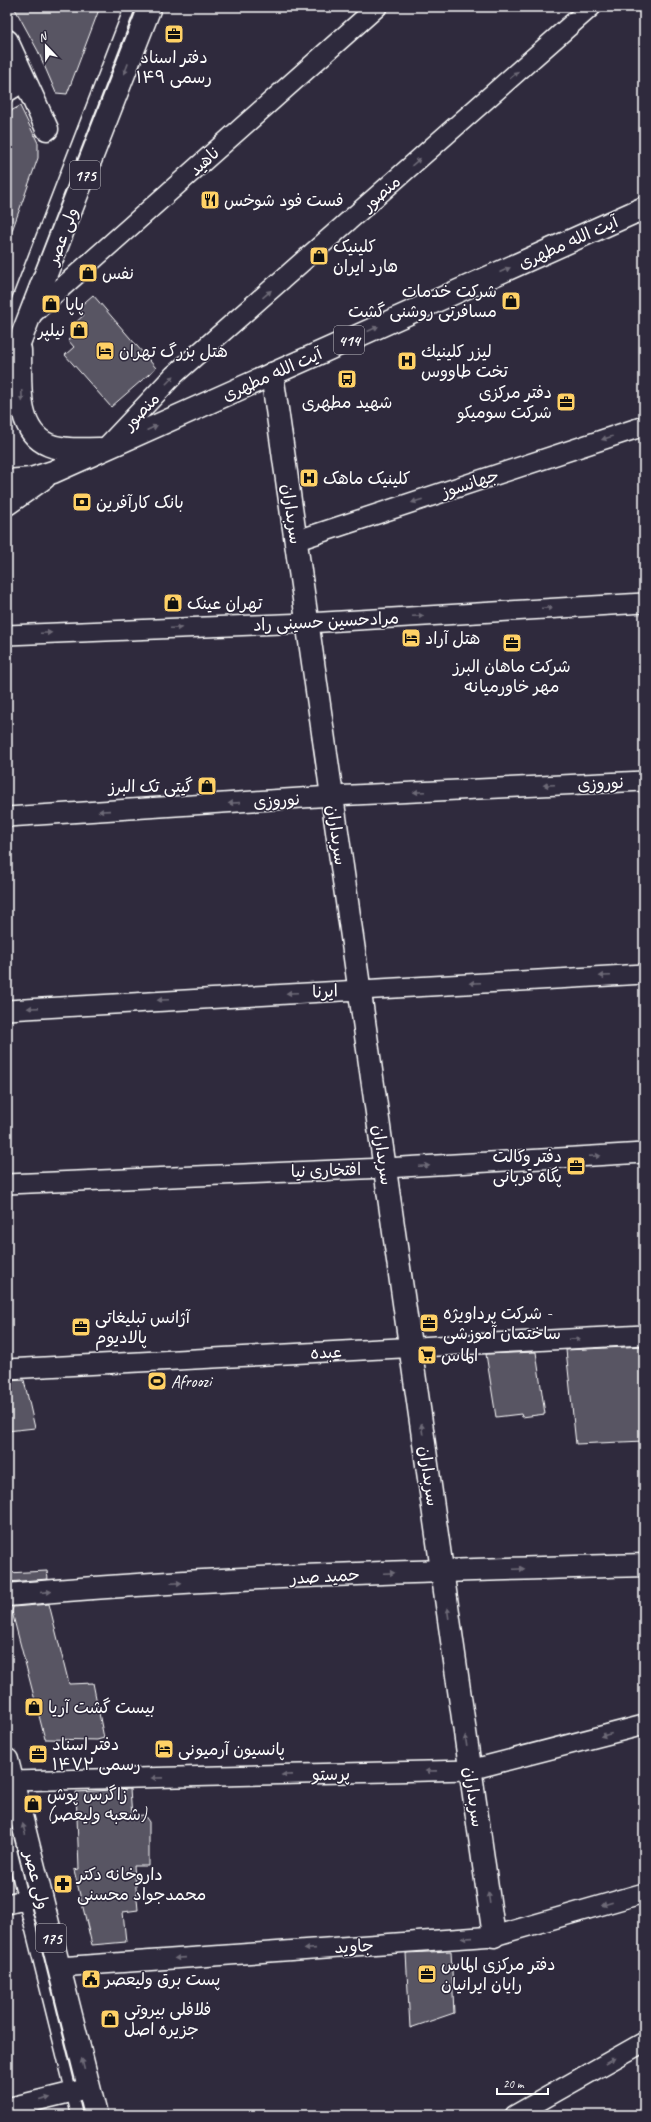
<svg xmlns="http://www.w3.org/2000/svg" width="651" height="2122" font-family="Caveat,'Playpen Sans Arabic',sans-serif">
  <rect width="100%" height="100%" fill="#2f2a3d"/>
  <filter id="ink" filterUnits="userSpaceOnUse"><feTurbulence type="fractalNoise" baseFrequency=".025" numOctaves="2"/><feDisplacementMap in="SourceGraphic" scale="8" xChannelSelector="R" yChannelSelector="G"/><feConvolveMatrix kernelMatrix="1 2 1 2 8 2 1 2 1" color-interpolation-filters="sRGB"/></filter>
  <g filter="url(#ink)">
    <g fill="#595564" stroke="#fff">
      <path d="M14 7H100L67 94 56 93 38 51Z"/>
      <path d="M20 106 38 143V158L9 239 7 238V113Z"/>
      <path d="M93 295 156 368 111 407 65 355 74 347 68 340 80 330 75 323 84 315 78 308Z"/>
      <path d="M644 1346V1441L576 1444 566 1350Z"/>
      <path d="M536 1352 545 1414 522 1417 521 1414 496 1417 486 1354Z"/>
      <path d="M24 1380 35 1428 7 1431V1381Z"/>
      <path d="M47 1571 48 1579 7 1582V1573Z"/>
      <path d="M49 1604 69 1684 93 1683 104 1738 97 1740 45 1739 12 1612 13 1607Z"/>
      <path d="M130 1789 132 1816 144 1815 149 1822V1866H134L138 1910 123 1912 126 1942 92 1945 74 1870 79 1869 76 1792Z"/>
      <path d="M451 1951 454 2013 410 2028 406 1953Z"/>
    </g>
    <g fill="none" stroke-linecap="round" stroke-linejoin="round">
      <g stroke="#fff" stroke-width="13">
        <g id="lane">
          <path d="M7 326 130 7"/>
          <path d="M7 1833 77 2115"/>
        </g>
      </g>
      <g stroke="#fff" stroke-width="22">
        <g id="street">
          <path d="M7 92 25 81"/>
          <path d="M31 315 377 7"/>
          <path d="M106 447 174 375 591 7"/>
          <path d="M295 541 644 426"/>
          <path d="M7 635 307 623 644 603"/>
          <path d="M7 817 332 796 644 781"/>
          <path d="M7 1010 644 974"/>
          <path d="M7 1184 385 1168 644 1153"/>
          <path d="M7 1369 644 1335"/>
          <path d="M12 1781 470 1770 644 1725"/>
          <path d="M7 1904 41 1896"/>
          <path d="M59 1967 494 1936 644 1893"/>
          <path d="M7 2108 89 2088"/>
          <path d="M515 2115 644 2042"/>
        </g>
      </g>
      <g stroke="#fff" stroke-width="25">
        <g id="secondary">
          <path d="M7 41 47 129"/>
          <path d="M272 374 494 1936"/>
          <path d="M7 1595C219 1576 432 1571 644 1565"/>
        </g>
      </g>
      <g stroke="#fff" stroke-width="25">
        <g id="primary">
          <path d="M20 350C21 380 14 431 49 445 64 451 83 449 99 449"/>
          <path d="M7 374 150 7"/>
          <path d="M7 481 31 479 53 472 644 208"/>
          <path d="M7 504 44 478"/>
          <path d="M7 1760 96 2115"/>
        </g>
      </g>
      <use href="#lane" stroke="#2f2a3d" stroke-width="10"/>
      <use href="#street" stroke="#2f2a3d" stroke-width="19"/>
      <use href="#secondary" stroke="#2f2a3d" stroke-width="22"/>
      <use href="#primary" stroke="#2f2a3d" stroke-width="22"/>
    </g>
    <defs><path id="oneway-solid" d="M-6-.8H1V-3.2L6.5 0L1 3.2V.8H-6Z"/></defs>
    <g fill="#6d6a77">
      <use href="#oneway-solid" transform="translate(126 69) rotate(111)"/>
      <use href="#oneway-solid" transform="translate(514 75) rotate(-41)"/>
      <use href="#oneway-solid" transform="translate(416 162) rotate(-41)"/>
      <use href="#oneway-solid" transform="translate(505 270) rotate(-24)"/>
      <use href="#oneway-solid" transform="translate(267 294) rotate(-41)"/>
      <use href="#oneway-solid" transform="translate(373 329) rotate(-24)"/>
      <use href="#oneway-solid" transform="translate(170 380) rotate(-46)"/>
      <use href="#oneway-solid" transform="translate(22 396) rotate(87)"/>
      <use href="#oneway-solid" transform="translate(152 428) rotate(-24)"/>
      <use href="#oneway-solid" transform="translate(607 438) rotate(162)"/>
      <use href="#oneway-solid" transform="translate(417 501) rotate(162)"/>
      <use href="#oneway-solid" transform="translate(547 608) rotate(-3)"/>
      <use href="#oneway-solid" transform="translate(418 616) rotate(-3)"/>
      <use href="#oneway-solid" transform="translate(176 628) rotate(-2)"/>
      <use href="#oneway-solid" transform="translate(46 633) rotate(-2)"/>
      <use href="#oneway-solid" transform="translate(549 785) rotate(177)"/>
      <use href="#oneway-solid" transform="translate(419 792) rotate(177)"/>
      <use href="#oneway-solid" transform="translate(234 803) rotate(176)"/>
      <use href="#oneway-solid" transform="translate(104 811) rotate(176)"/>
      <use href="#oneway-solid" transform="translate(605 976) rotate(177)"/>
      <use href="#oneway-solid" transform="translate(475 983) rotate(177)"/>
      <use href="#oneway-solid" transform="translate(292 993) rotate(177)"/>
      <use href="#oneway-solid" transform="translate(163 1000) rotate(177)"/>
      <use href="#oneway-solid" transform="translate(33 1008) rotate(177)"/>
      <use href="#oneway-solid" transform="translate(595 1156) rotate(-3)"/>
      <use href="#oneway-solid" transform="translate(424 1166) rotate(-3)"/>
      <use href="#oneway-solid" transform="translate(575 1339) rotate(-3)"/>
      <use href="#oneway-solid" transform="translate(422 1429) rotate(-98)"/>
      <use href="#oneway-solid" transform="translate(519 1569) rotate(-2)"/>
      <use href="#oneway-solid" transform="translate(389 1573) rotate(-3)"/>
      <use href="#oneway-solid" transform="translate(176 1583) rotate(-3)"/>
      <use href="#oneway-solid" transform="translate(46 1592) rotate(-5)"/>
      <use href="#oneway-solid" transform="translate(448 1613) rotate(-98)"/>
      <use href="#oneway-solid" transform="translate(606 1735) rotate(165)"/>
      <use href="#oneway-solid" transform="translate(466 1741) rotate(-98)"/>
      <use href="#oneway-solid" transform="translate(431 1771) rotate(179)"/>
      <use href="#oneway-solid" transform="translate(287 1775) rotate(179)"/>
      <use href="#oneway-solid" transform="translate(157 1778) rotate(179)"/>
      <use href="#oneway-solid" transform="translate(24 1829) rotate(-104)"/>
      <use href="#oneway-solid" transform="translate(489 1898) rotate(-98)"/>
      <use href="#oneway-solid" transform="translate(607 1904) rotate(164)"/>
      <use href="#oneway-solid" transform="translate(467 1938) rotate(176)"/>
      <use href="#oneway-solid" transform="translate(310 1949) rotate(176)"/>
      <use href="#oneway-solid" transform="translate(180 1958) rotate(176)"/>
      <use href="#oneway-solid" transform="translate(610 2061) rotate(-30)"/>
      <use href="#oneway-solid" transform="translate(83 2064) rotate(-104)"/>
      <use href="#oneway-solid" transform="translate(45 2099) rotate(-14)"/>
    </g>
  </g>
  <defs>
    <g id="office-square" transform="scale(1)"><rect x="-9" y="-9" width="18" height="18" rx="4" fill="#ffd166" stroke="#2f2a3d"/><path d="M-6-3h4V-5.5h4V-3h4V5H-6ZM-1-4.5V-3h2v-1.5ZM-6 0V1H6V0Z" fill="#111"/></g>
    <g id="restaurant-square" transform="scale(1)"><rect x="-9" y="-9" width="18" height="18" rx="4" fill="#ffd166" stroke="#2f2a3d"/><path d="M-5-6h1v4h1v-4h1v4h1v-4h1v5L-1.5 .5V6h-2V.5L-5-1ZM5-6V6H3V1.5H1.5Q1.5-4 5-6Z" fill="#111"/></g>
    <g id="shop-square" transform="scale(1)"><rect x="-9" y="-9" width="18" height="18" rx="4" fill="#ffd166" stroke="#2f2a3d"/><path d="M-5-2.5h2.3a2.7 3.5 0 0 1 5.4 0H5L5.5 6h-11ZM-1.5-2.5h3a1.5 2.3 0 0 0-3 0Z" fill="#111"/></g>
    <g id="hotel-square" transform="scale(1)"><rect x="-9" y="-9" width="18" height="18" rx="4" fill="#ffd166" stroke="#2f2a3d"/><path d="M-6-4.5h1.5V1H6V5H4.5V3h-9V5H-6ZM-4 0a1.8 1.8 0 1 1 3.6 0ZM.5 0V-2.5h3Q6-2.5 6 0Z" fill="#111"/></g>
    <g id="hospital-square" transform="scale(1)"><rect x="-9" y="-9" width="18" height="18" rx="4" fill="#ffd166" stroke="#2f2a3d"/><path d="M-5-5h3v3.5h4V-5h3V5h-3V1.5h-4V5h-3Z" fill="#111"/></g>
    <g id="bus-square" transform="scale(1)"><rect x="-9" y="-9" width="18" height="18" rx="4" fill="#ffd166" stroke="#2f2a3d"/><path d="M-5-6H5V4H4V6H2V4H-2V6H-4V4H-5ZM-3.5-4V0h7V-4ZM-3.5 1.2v1.5H-2V1.2ZM2 1.2v1.5H3.5V1.2Z" fill="#111"/></g>
    <g id="bank-square" transform="scale(1)"><rect x="-9" y="-9" width="18" height="18" rx="4" fill="#ffd166" stroke="#2f2a3d"/><path d="M-6-4H6V4H-6ZM0-2.3a2.3 2.3 0 1 0 0 4.6a2.3 2.3 0 1 0 0-4.6Z" fill="#111"/></g>
    <g id="supermarket-square" transform="scale(1)"><rect x="-9" y="-9" width="18" height="18" rx="4" fill="#ffd166" stroke="#2f2a3d"/><path d="M-6-5.5h2.5l.6 2H6L4.5 2H-2.5L-4.4-4H-6ZM-1.5 3.2a1.3 1.3 0 1 0 .1 0ZM3 3.2a1.3 1.3 0 1 0 .1 0Z" fill="#111"/></g>
    <g id="stadium-square" transform="scale(1)"><rect x="-9" y="-9" width="18" height="18" rx="4" fill="#ffd166" stroke="#2f2a3d"/><path d="M0-5a6.5 5 0 1 0 0 10a6.5 5 0 1 0 0-10ZM-3.5-1.8h7v3.6h-7Z" fill="#111"/></g>
    <g id="pharmacy-square" transform="scale(1)"><rect x="-9" y="-9" width="18" height="18" rx="4" fill="#ffd166" stroke="#2f2a3d"/><path d="M-2-6h4v4h4v4h-4v4h-4v-4h-4v-4h4Z" fill="#111"/></g>
    <g id="civic-square" transform="scale(1)"><rect x="-9" y="-9" width="18" height="18" rx="4" fill="#ffd166" stroke="#2f2a3d"/><path d="M-.6-6.5H3V-4.5H.6V-3L4-1V1h2V6H-6V1h2V-1L-.6-3ZM-1.2 2.5V6h2.4V2.5Z" fill="#111"/></g>
  </defs>
  <g fill-rule="evenodd">
    <use href="#office-square" x="174" y="34"/>
    <use href="#restaurant-square" x="210" y="200"/>
    <use href="#shop-square" x="319" y="256"/>
    <use href="#shop-square" x="88" y="273"/>
    <use href="#shop-square" x="511" y="301"/>
    <use href="#shop-square" x="51" y="304"/>
    <use href="#shop-square" x="79" y="330"/>
    <use href="#hotel-square" x="105" y="351"/>
    <use href="#hospital-square" x="407" y="361"/>
    <use href="#bus-square" x="347" y="379"/>
    <use href="#office-square" x="566" y="402"/>
    <use href="#hospital-square" x="309" y="478"/>
    <use href="#bank-square" x="82" y="502"/>
    <use href="#shop-square" x="173" y="603"/>
    <use href="#hotel-square" x="411" y="638"/>
    <use href="#office-square" x="512" y="643"/>
    <use href="#shop-square" x="207" y="786"/>
    <use href="#office-square" x="576" y="1166"/>
    <use href="#office-square" x="429" y="1323"/>
    <use href="#office-square" x="81" y="1327"/>
    <use href="#supermarket-square" x="427" y="1355"/>
    <use href="#stadium-square" x="157" y="1381"/>
    <use href="#shop-square" x="34" y="1707"/>
    <use href="#hotel-square" x="164" y="1749"/>
    <use href="#office-square" x="38" y="1754"/>
    <use href="#shop-square" x="33" y="1804"/>
    <use href="#pharmacy-square" x="63" y="1884"/>
    <use href="#office-square" x="427" y="1974"/>
    <use href="#civic-square" x="91" y="1979"/>
    <use href="#shop-square" x="110" y="2019"/>
  </g>
  <g text-anchor="middle" stroke-width="3" stroke-linejoin="round" paint-order="stroke">
    <g fill="#2f2a3d" stroke="#c1bfc5" stroke-width="1">
      <rect x="70" y="161" width="30" height="28" rx="3"/>
      <rect x="334" y="326" width="30" height="28" rx="3"/>
      <rect x="36" y="1924" width="30" height="28" rx="3"/>
    </g>
    <g font-size="16" font-weight="bold" fill="#fff">
      <text x="85" y="181">175</text>
      <text x="349" y="346">414</text>
      <text x="51" y="1944">175</text>
    </g>
    <g font-size="17" fill="#fff" stroke="#2f2a3d" text-anchor="start">
      <text x="174" y="63" text-anchor="middle">دفتر اسناد<tspan x="174" dy="20">رسمی ۱۴۹</tspan></text>
      <text x="224" y="206">فست فود شوخس</text>
      <text x="333" y="252">کلینیک<tspan x="333" dy="20">هارد ایران</tspan></text>
      <text x="102" y="279">نفس</text>
      <text x="497" y="297" text-anchor="end">شرکت خدمات<tspan x="497" dy="20">مسافرتی روشنی گشت</tspan></text>
      <text x="65" y="310">پاپا</text>
      <text x="65" y="336" text-anchor="end">نیلپر</text>
      <text x="119" y="357">هتل بزرگ تهران</text>
      <text x="421" y="357">ليزر كلينيك<tspan x="421" dy="20">تخت طاووس</tspan></text>
      <text x="552" y="398" text-anchor="end">دفتر مرکزی<tspan x="552" dy="20">شرکت سومیکو</tspan></text>
      <text x="347" y="408" text-anchor="middle">شهید مطهری</text>
      <text x="323" y="484">کلینیک ماهک</text>
      <text x="96" y="508">بانک کارآفرین</text>
      <text x="187" y="609">تهران عینک</text>
      <text x="425" y="644">هتل آراد</text>
      <text x="512" y="672" text-anchor="middle">شرکت ماهان البرز<tspan x="512" dy="20">مهر خاورمیانه</tspan></text>
      <text x="193" y="792" text-anchor="end">گیتی تک البرز</text>
      <text x="562" y="1162" text-anchor="end">دفتر وکالت<tspan x="562" dy="20">پگاه قربانی</tspan></text>
      <text x="443" y="1319">شرکت پرداویژه -<tspan x="443" dy="20">ساختمان آموزشی</tspan></text>
      <text x="95" y="1323">آژانس تبلیغاتی<tspan x="95" dy="20">پالادیوم</tspan></text>
      <text x="441" y="1361">الماس</text>
      <text x="171" y="1387">Afroozi</text>
      <text x="48" y="1713">بیست گشت آریا</text>
      <text x="52" y="1750">دفتر اسناد<tspan x="52" dy="20">رسمی ۱۴۷۲</tspan></text>
      <text x="178" y="1755">پانسیون آرمیونی</text>
      <text x="47" y="1800">زاگرس پوش<tspan x="47" dy="20">(شعبه ولیعصر)</tspan></text>
      <text x="77" y="1880">داروخانه دکتر<tspan x="77" dy="20">محمدجواد محسنی</tspan></text>
      <text x="441" y="1970">دفتر مرکزی الماس<tspan x="441" dy="20">رایان ایرانیان</tspan></text>
      <text x="105" y="1985">پست برق ولیعصر</text>
      <text x="124" y="2015">فلافلی بیروتی<tspan x="124" dy="20">جزیره اصل</tspan></text>
    </g>
    <g font-size="17" fill="#fff" stroke="#2f2a3d">
      <text transform="translate(204 161) rotate(-42)" y="6">ناهید</text>
      <text transform="translate(381 193) rotate(-41)" y="6">منصور</text>
      <text transform="translate(62 236) rotate(-69)" y="6">ولی عصر</text>
      <text transform="translate(568 242) rotate(-24)" y="6">آیت الله مطهری</text>
      <text transform="translate(272 374) rotate(-24)" y="6">آیت الله مطهری</text>
      <text transform="translate(141 411) rotate(-46)" y="6">منصور</text>
      <text transform="translate(470 483) rotate(-18)" y="6">جهانسوز</text>
      <text transform="translate(292 514) rotate(82)" y="6">سربداران</text>
      <text transform="translate(326 621) rotate(-3)" y="6">مرادحسین حسینی راد</text>
      <text transform="translate(601 783) rotate(-3)" y="6">نوروزی</text>
      <text transform="translate(277 800) rotate(-4)" y="6">نوروزی</text>
      <text transform="translate(337 835) rotate(82)" y="6">سربداران</text>
      <text transform="translate(325 991) rotate(-3)" y="6">ايرنا</text>
      <text transform="translate(383 1155) rotate(82)" y="6">سربداران</text>
      <text transform="translate(326 1170) rotate(-2)" y="6">افتخاری نیا</text>
      <text transform="translate(326 1352) rotate(-3)" y="6">عبده</text>
      <text transform="translate(429 1476) rotate(82)" y="6">سربداران</text>
      <text transform="translate(325 1576) rotate(-3)" y="6">حمید صدر</text>
      <text transform="translate(331 1774) rotate(-1)" y="6">پرستو</text>
      <text transform="translate(474 1797) rotate(82)" y="6">سربداران</text>
      <text transform="translate(37 1880) rotate(76)" y="6">ولی عصر</text>
      <text transform="translate(354 1946) rotate(-4)" y="6">جاوید</text>
    </g>
  </g>
  <rect width="651" height="2122" fill="none" stroke="#2f2a3d" stroke-width="24"/>
  <rect x="12" y="12" width="627" height="2098" fill="none" stroke="#fff" stroke-width="1.5" filter="url(#ink)"/>
  <g transform="translate(46 46) rotate(338)" stroke="#2f2a3d" stroke-width="3" paint-order="stroke">
  <path d="M0-3L7 15L0 10L-7 15Z" fill="#ffffff"/>
  <text y="-6" font-size="11" font-weight="bold" text-anchor="middle" fill="#ffffff">N</text>
  </g>
  <path d="M497 2088v6h51v-6" fill="none" stroke="#ffffff" stroke-width="2"/>
  <text x="503" y="2088" font-size="12" fill="#ffffff" stroke="#2f2a3d" stroke-width="3" paint-order="stroke">20 m</text>
</svg>
